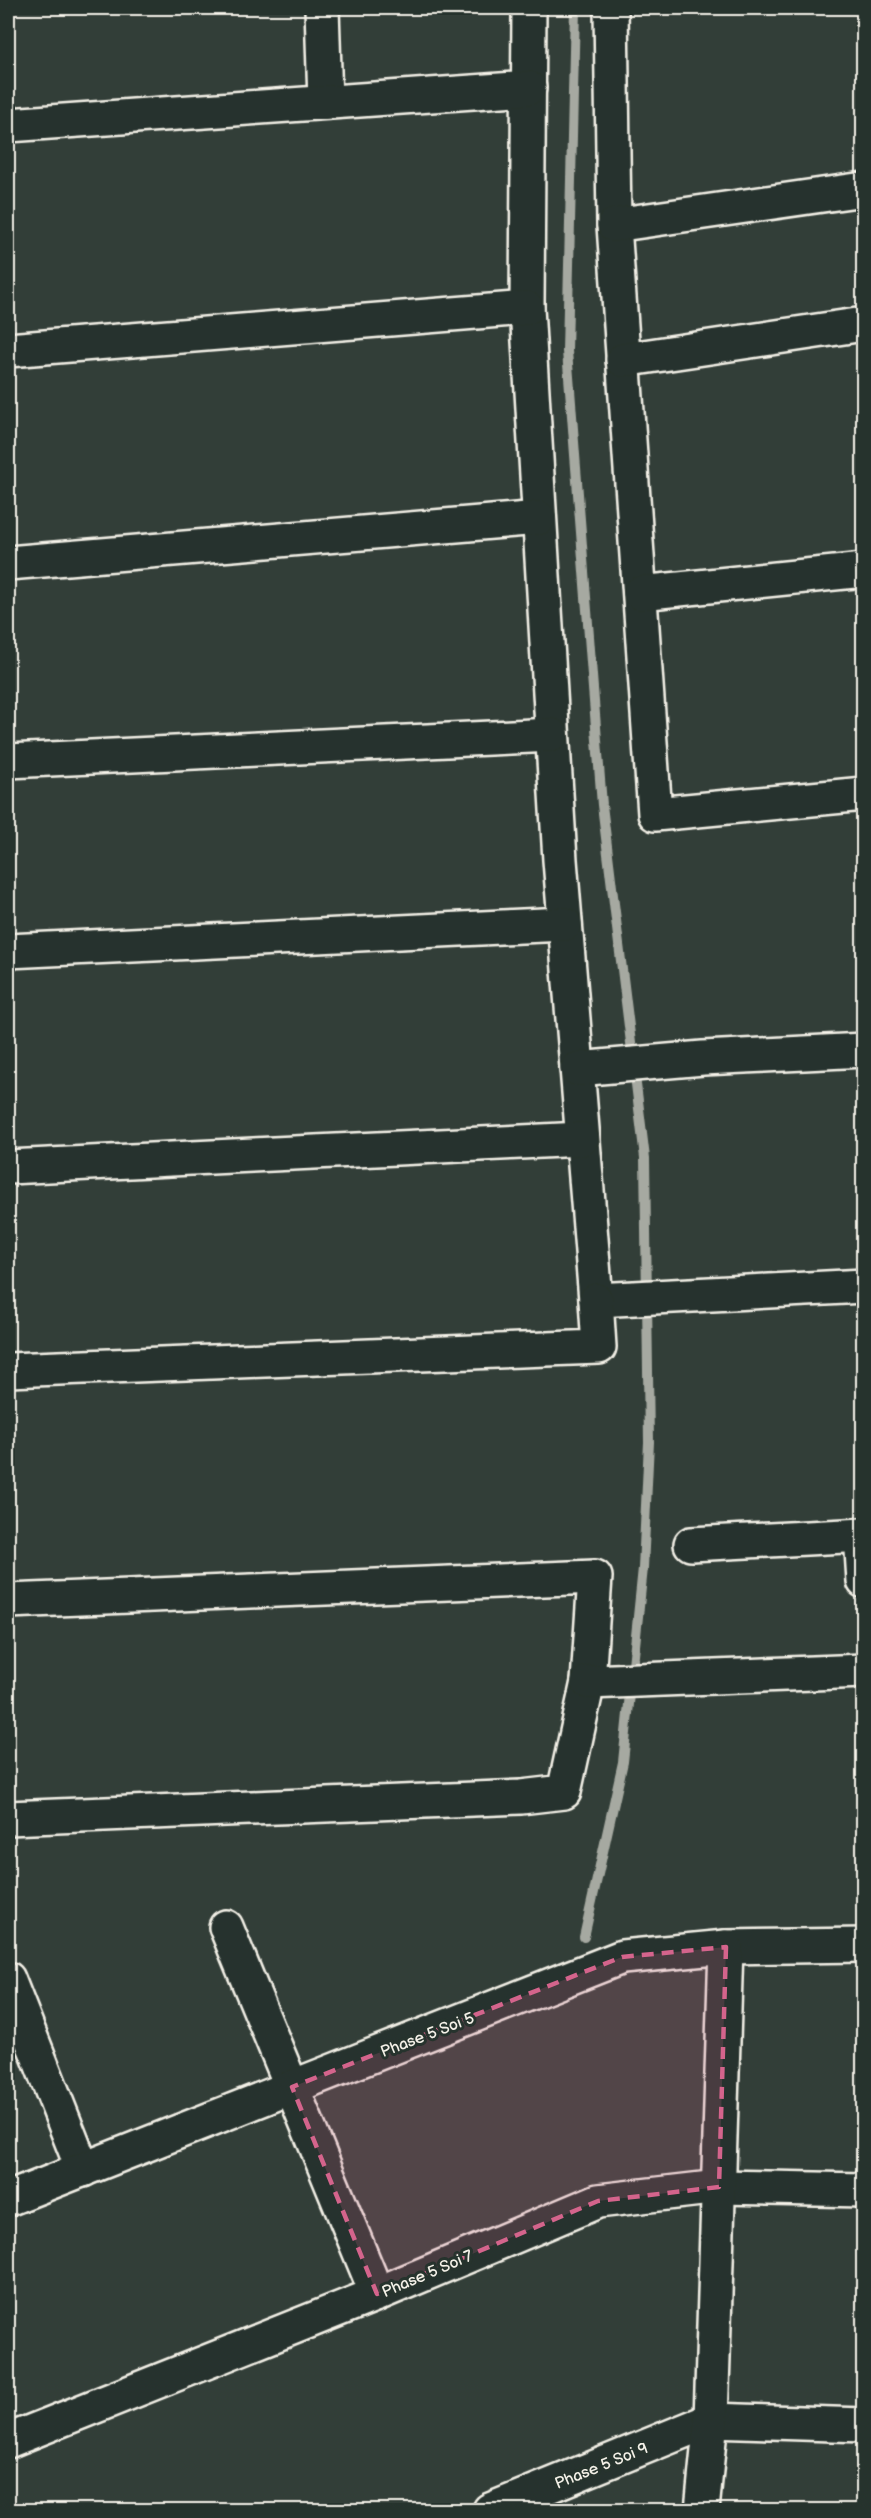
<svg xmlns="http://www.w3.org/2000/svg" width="871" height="2518" font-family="'Balsamiq Sans',sans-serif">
  <rect width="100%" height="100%" fill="#323e38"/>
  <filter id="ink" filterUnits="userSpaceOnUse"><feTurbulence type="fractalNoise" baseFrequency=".0167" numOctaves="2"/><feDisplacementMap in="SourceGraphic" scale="12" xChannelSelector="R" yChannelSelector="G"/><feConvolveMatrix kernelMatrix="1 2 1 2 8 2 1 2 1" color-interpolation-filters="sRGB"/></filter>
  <g filter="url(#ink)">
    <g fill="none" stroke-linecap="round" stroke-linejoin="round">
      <path stroke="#a6a9a1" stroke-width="10" d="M575 8 567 351 602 805 645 1158 649 1442 643 1568 623 1762 584 1937"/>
      <g stroke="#f4f1e8" stroke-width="38">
        <g id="minor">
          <path d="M322 8 325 102"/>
          <path d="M529 8 527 308 560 860 596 1300 864 1286"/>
          <path d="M611 8 614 225 655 814 864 794"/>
          <path d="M8 125 529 88"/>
          <path d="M614 225 864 189"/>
          <path d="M8 350 527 308"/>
          <path d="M623 360 864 324"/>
          <path d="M8 563 539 518"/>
          <path d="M640 593 864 570"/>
          <path d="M8 761 552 735"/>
          <path d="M8 951 565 924"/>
          <path d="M577 1069 703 1058 864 1050"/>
          <path d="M8 1167 582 1139"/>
          <path d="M8 1370 599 1347 596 1300"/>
          <path d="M861 1535 864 1581"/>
          <path d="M691 1544 864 1535"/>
          <path d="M8 1601 595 1577 588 1682 564 1792 521 1797 8 1818"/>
          <path d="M588 1682 864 1671"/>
          <path d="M226 1927 377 2294"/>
          <path d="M8 1979 83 2170"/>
          <path d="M8 2199 622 1957 726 1947 864 1945"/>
          <path d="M8 2441 377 2294 598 2201 719 2187 864 2190"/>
          <path d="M490 2510 711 2420 864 2425"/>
          <path d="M702 2510 711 2420 726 1947"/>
        </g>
      </g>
      <use href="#minor" stroke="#26332d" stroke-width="33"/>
    </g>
  </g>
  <path fill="#d4648c" fill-opacity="0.2" stroke="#d4648c" stroke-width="4.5" stroke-dasharray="12 8" stroke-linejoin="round" d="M726 1947 719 2187 598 2201 377 2294 292 2087 622 1957Z"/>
  <g text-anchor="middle" stroke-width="6" stroke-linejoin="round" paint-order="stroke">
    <g font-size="16" fill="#f4f1e8" stroke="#26332d">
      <text transform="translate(427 2034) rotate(-21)" y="6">Phase 5 Soi 5</text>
      <text transform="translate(427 2273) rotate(-23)" y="6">Phase 5 Soi 7</text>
      <text transform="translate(601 2465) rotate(-22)" y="6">Phase 5 Soi 9</text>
    </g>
  </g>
  <rect width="871" height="2518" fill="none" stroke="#26332d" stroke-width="30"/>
  <rect x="15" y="15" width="841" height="2488" fill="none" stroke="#f4f1e8" stroke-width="2" filter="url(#ink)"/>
</svg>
